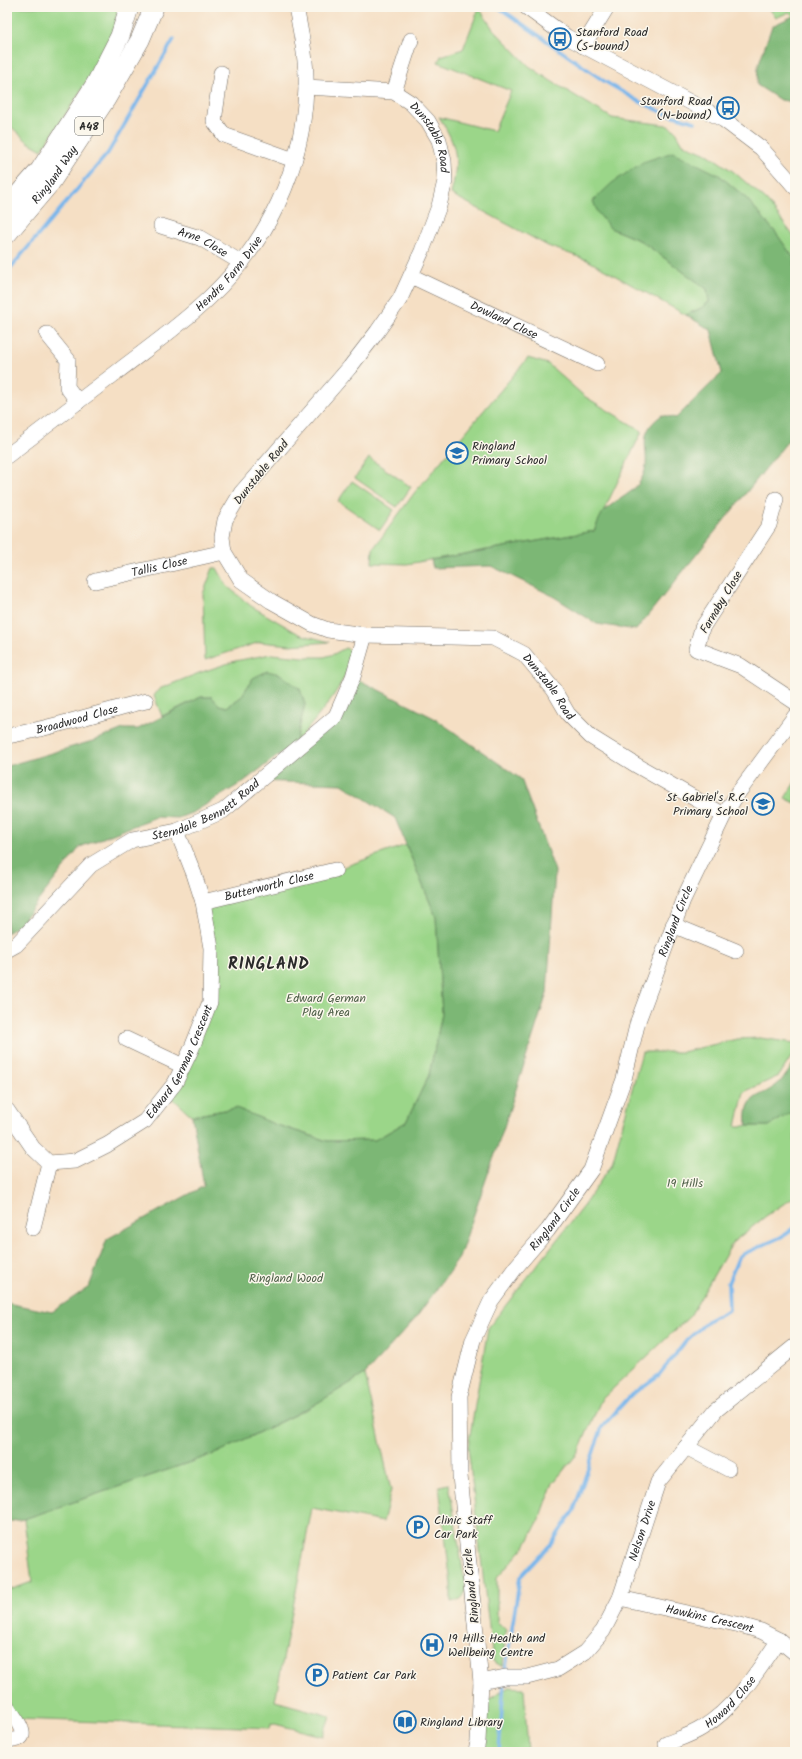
<svg xmlns="http://www.w3.org/2000/svg" width="802" height="1759" font-family="Kalam,sans-serif">
  <rect width="100%" height="100%" fill="#fbf7ec"/>
  <filter id="ink" filterUnits="userSpaceOnUse"><feTurbulence type="fractalNoise" baseFrequency=".025" numOctaves="2"/><feDisplacementMap in="SourceGraphic" scale="8" xChannelSelector="R" yChannelSelector="G"/><feConvolveMatrix kernelMatrix="1 2 1 2 8 2 1 2 1" color-interpolation-filters="sRGB"/></filter>
  <filter id="wash" filterUnits="userSpaceOnUse"><feTurbulence type="fractalNoise" baseFrequency=".012" numOctaves="4" result="noise"/><feDisplacementMap in="SourceGraphic" scale="16" xChannelSelector="R" yChannelSelector="G"/><feGaussianBlur stdDeviation="0.9" result="paint"/><feColorMatrix in="noise" values="0 0 0 0 0 0 0 0 0 0 0 0 0 0 0 0 0 1.4 0 .05"/><feComposite in="paint" operator="in"/></filter>
  <g filter="url(#wash)">
    <rect width="100%" height="100%" fill="#f5dfc4"/>
    <g fill="#9bd689" stroke="#63805a">
      <path d="M7 7H118C116 46 64 115 42 150L28 142 7 123Z"/>
      <path d="M795 7V18L789 12 776 18 769 8Z"/>
      <path d="M479 8 493 29 529 66 551 81 612 118 666 125 675 130 683 144 709 155 734 172 767 201 795 238V260L776 233 747 199 719 175 610 228 641 241 707 289 709 302 701 308 686 315 587 260 548 246 451 194C459 159 458 147 439 117L494 131 511 91 438 62 441 56 463 49Z"/>
      <path d="M528 358 548 364 584 396 642 431 594 531 407 564 372 563 373 549 415 492Z"/>
      <path d="M369 458 411 487 397 507 355 478Z"/>
      <path d="M352 481 394 510 380 530 338 501Z"/>
      <path d="M213 568H217L227 586 251 606 299 634 330 642 290 645 260 642 205 660 203 594Z"/>
      <path d="M345 648 350 650C356 676 312 723 296 742L305 704 253 678 241 697 227 707 219 705 212 697H201L162 716 154 696 159 689 199 673 235 661 271 654 303 657H324L334 654Z"/>
      <path d="M795 782V803L785 798Z"/>
      <path d="M406 845 436 917 442 1014 429 1075 406 1122 375 1140 328 1141 274 1124 236 1108 192 1116 167 1093 210 1002 203 902 335 870Z"/>
      <path d="M760 1038 795 1043V1051L779 1076 744 1092 736 1126H769L795 1110V1196L766 1216 733 1242 690 1316 601 1400 578 1453 553 1483 542 1514 526 1545 497 1578V1623L507 1630 505 1635 503 1667 493 1661 468 1447 488 1328 584 1205 612 1164 642 1052H682L737 1039Z"/>
      <path d="M365 1374 391 1490 383 1522 312 1508 275 1701 330 1716 323 1736 271 1723 270 1728 16 1719 7 1706V1591L32 1582 24 1519 217 1453 309 1408Z"/>
      <path d="M449 1484 466 1590C463 1599 460 1600 451 1602V1584L439 1486Z"/>
      <path d="M509 1687 524 1688 528 1752H481L488 1700Z"/>
    </g>
    <g fill="#7cb775" stroke="#547150">
      <path d="M793 16 795 18V102L780 100 757 85 758 66 772 26Z"/>
      <path d="M673 152 719 175 747 199 776 233 795 260V432L636 630 597 624 551 595 491 566 433 568 431 560 594 531C597 525 600 515 605 510 617 499 635 493 642 478 655 453 631 437 662 415L676 418 722 373 711 330 686 315 701 308 709 302 707 289 641 241 610 228 598 213 593 201 612 183 643 162Z"/>
      <path d="M267 671 280 674 300 689 305 704 296 742 243 782 194 812 178 818 156 817 80 847 21 923 7 933V766L96 740 123 729H138L201 697H212L219 705 227 707 241 697 253 678Z"/>
      <path d="M353 677 434 718 521 779 555 871 547 993 502 1133 459 1258 415 1319 365 1374 314 1405 217 1453 24 1519 7 1522V1303L52 1312 89 1287 107 1239 204 1186 192 1116 236 1108 274 1124 327 1141 375 1140 406 1122 429 1075 442 1014 436 917 395 818 342 784 257 781 336 716Z"/>
      <path d="M795 1062V1110L769 1126H747C744 1091 761 1100 780 1082 785 1077 790 1069 795 1062Z"/>
    </g>
    <g fill="none" stroke-linecap="round" stroke-linejoin="round">
      <g stroke="#79b6eb" stroke-width="3.5">
        <path d="M498 7 604 81 638 101 664 113 695 122"/>
        <path d="M7 272 108 153 174 39"/>
        <path d="M505 1673 520 1577 551 1544 574 1510 602 1427 631 1395 659 1375 686 1341 709 1320 729 1310 728 1283 739 1256 781 1237 795 1227"/>
        <path d="M499 1752 504 1681"/>
      </g>
    </g>
  </g>
  <g filter="url(#ink)">
    <g fill="none" stroke-linecap="round" stroke-linejoin="round">
      <g stroke="#726a61" stroke-width="16">
        <g id="minor">
          <path d="M526 7 567 37 724 120 761 148 795 187"/>
          <path d="M583 46 607 7"/>
          <path d="M221 73 214 121 224 135 294 160"/>
          <path id="s1" d="M306 87 394 92 411 103 428 121 439 140 444 161 445 181 439 206 422 251 400 299 377 332 350 367 241 493 225 520 222 537 224 552 241 580 271 601 312 624 328 630 365 635 493 638 524 654 554 690 568 714 591 737 636 765 724 815"/>
          <path d="M394 92 411 40"/>
          <path id="s2" d="M161 226 200 238 242 263"/>
          <path id="s3" d="M411 276 597 364"/>
          <path d="M47 334 68 360 67 387 78 402"/>
          <path id="s4" d="M7 456C44 428 80 400 117 372 148 348 181 325 209 298 268 242 303 169 306 88 307 61 301 33 296 7"/>
          <path d="M776 499 769 525 702 628 696 649 741 666 795 702"/>
          <path id="s5" d="M95 581 224 552"/>
          <path id="s6" d="M7 736C54 728 99 712 146 701"/>
          <path id="s7" d="M203 902 335 870"/>
          <path d="M673 925 736 951"/>
          <path id="s8" d="M7 950 16 945 91 865 132 840 177 831 223 811 336 716 353 677 365 635"/>
          <path d="M126 1039 183 1066"/>
          <path id="s9" d="M7 1110 33 1148 49 1163 75 1161 107 1145 145 1121 175 1083 191 1050 210 1002 211 948 203 902 194 874 177 831"/>
          <path d="M33 1228 49 1163"/>
          <path d="M686 1447 728 1469"/>
          <path id="s10" d="M620 1598 740 1625 761 1631 779 1640 795 1653"/>
          <path id="s11" d="M481 1682 505 1677H527L558 1669 585 1652 603 1631 620 1598 658 1482 716 1410 795 1346"/>
          <path d="M7 1706C11 1713 28 1732 20 1738 17 1740 11 1740 7 1741"/>
          <path id="s12" d="M666 1744C678 1739 691 1735 702 1728 736 1707 757 1672 779 1640"/>
          <path id="s13" d="M476 1752 478 1741 481 1682 460 1476 459 1397 473 1340 491 1301 516 1267 548 1230 591 1170 624 1079 638 1021 683 900 724 815 738 793 795 716"/>
        </g>
      </g>
      <g stroke="#726a61" stroke-width="20">
        <g id="major">
          <path d="M7 207 40 170 95 85 120 36 128 11 127 7"/>
          <path id="s14" d="M7 234 51 182 106 99 140 40 154 7"/>
        </g>
      </g>
      <use href="#minor" stroke="#fff" stroke-width="15"/>
      <use href="#major" stroke="#fff" stroke-width="19"/>
    </g>
  </g>
  <defs>
    <g id="bus-ring" transform="scale(1.15)"><circle r="9.5" fill="#fbf7ec" stroke="#1f6fb2" stroke-width="1.5"/><path d="M-5-6H5V4H4V6H2V4H-2V6H-4V4H-5ZM-3.5-4V0h7V-4ZM-3.5 1.2v1.5H-2V1.2ZM2 1.2v1.5H3.5V1.2Z" fill="#1f6fb2"/></g>
    <g id="school-ring" transform="scale(1.15)"><circle r="9.5" fill="#fbf7ec" stroke="#1f6fb2" stroke-width="1.5"/><path d="M0-5L7-2L0 1L-7-2ZM-4 1L0 2.5L4 1V4Q0 6-4 4Z" fill="#1f6fb2"/></g>
    <g id="parking-ring" transform="scale(1.15)"><circle r="9.5" fill="#fbf7ec" stroke="#1f6fb2" stroke-width="1.5"/><path d="M-3.5-5.5H1a3.5 3.5 0 0 1 0 7H-1V5.5H-3.5ZM-1-3.4V-.6H.8a1.4 1.4 0 0 0 0-2.8Z" fill="#1f6fb2"/></g>
    <g id="hospital-ring" transform="scale(1.15)"><circle r="9.5" fill="#fbf7ec" stroke="#1f6fb2" stroke-width="1.5"/><path d="M-5-5h3v3.5h4V-5h3V5h-3V1.5h-4V5h-3Z" fill="#1f6fb2"/></g>
    <g id="library-ring" transform="scale(1.15)"><circle r="9.5" fill="#fbf7ec" stroke="#1f6fb2" stroke-width="1.5"/><path d="M-6-4Q-3-5.5-.7-3.5V5Q-3 3-6 4ZM6-4Q3-5.5 .7-3.5V5Q3 3 6 4Z" fill="#1f6fb2"/></g>
  </defs>
  <g fill-rule="evenodd">
    <use href="#bus-ring" x="560" y="39"/>
    <use href="#bus-ring" x="728" y="108"/>
    <use href="#school-ring" x="457" y="453"/>
    <use href="#school-ring" x="763" y="804"/>
    <use href="#parking-ring" x="418" y="1527"/>
    <use href="#hospital-ring" x="432" y="1645"/>
    <use href="#parking-ring" x="317" y="1675"/>
    <use href="#library-ring" x="405" y="1722"/>
  </g>
  <g text-anchor="middle" stroke-width="3" stroke-linejoin="round" paint-order="stroke">
    <rect fill="#fbf7ec" stroke="#696865" stroke-width="1" x="75" y="117" width="28" height="18" rx="3"/>
    <g font-size="11" font-weight="bold" fill="#2b2b2b">
      <text x="89" y="130">A48</text>
    </g>
    <g font-size="12" fill="#2b2b2b" stroke="#fbf7ec" text-anchor="start">
      <text x="576" y="36">Stanford Road<tspan x="576" dy="14">(S-bound)</tspan></text>
      <text x="712" y="105" text-anchor="end">Stanford Road<tspan x="712" dy="14">(N-bound)</tspan></text>
      <text x="472" y="450">Ringland<tspan x="472" dy="14">Primary School</tspan></text>
      <text x="748" y="801" text-anchor="end">St Gabriel's R.C.<tspan x="748" dy="14">Primary School</tspan></text>
      <text x="434" y="1524">Clinic Staff<tspan x="434" dy="14">Car Park</tspan></text>
      <text x="448" y="1642">19 Hills Health and<tspan x="448" dy="14">Wellbeing Centre</tspan></text>
      <text x="332" y="1679">Patient Car Park</text>
      <text x="420" y="1726">Ringland Library</text>
    </g>
    <g font-size="12" fill="#2b2b2b" stroke="#fbf7ec">
      <text dy="4" stroke="none"><textPath href="#s1" startOffset="149">Dunstable Road</textPath></text>
      <text dy="4" stroke="none"><textPath href="#s14" startOffset="76">Ringland Way</textPath></text>
      <text dy="4" stroke="none"><textPath href="#s2" startOffset="45">Arne Close</textPath></text>
      <text dy="4" stroke="none"><textPath href="#s4" startOffset="288">Hendre Farm Drive</textPath></text>
      <text dy="4" stroke="none"><textPath href="#s3" startOffset="103">Dowland Close</textPath></text>
      <text transform="translate(261 472) rotate(-51)" y="4">Dunstable Road</text>
      <text dy="4" stroke="none"><textPath href="#s5" startOffset="66">Tallis Close</textPath></text>
      <text transform="translate(721 602) rotate(-59)" y="4">Farnaby Close</text>
      <text dy="4" stroke="none"><textPath href="#s1" startOffset="1013">Dunstable Road</textPath></text>
      <text dy="4" stroke="none"><textPath href="#s6" startOffset="72">Broadwood Close</textPath></text>
      <text dy="4" stroke="none"><textPath href="#s8" startOffset="249">Sterndale Bennett Road</textPath></text>
      <text dy="4" stroke="none"><textPath href="#s7" startOffset="68">Butterworth Close</textPath></text>
      <text dy="4" stroke="none"><textPath href="#s13" startOffset="886">Ringland Circle</textPath></text>
      <text dy="4" stroke="none"><textPath href="#s9" startOffset="244">Edward German Crescent</textPath></text>
      <text dy="4" stroke="none"><textPath href="#s13" startOffset="562">Ringland Circle</textPath></text>
      <text dy="4" stroke="none"><textPath href="#s11" startOffset="246">Nelson Drive</textPath></text>
      <text transform="translate(471 1586) rotate(-96)" y="4">Ringland Circle</text>
      <text dy="4" stroke="none"><textPath href="#s10" startOffset="92">Hawkins Crescent</textPath></text>
      <text dy="4" stroke="none"><textPath href="#s12" startOffset="78">Howard Close</textPath></text>
    </g>
    <g font-size="12" fill="#4d5e47" stroke="#fbf7ec">
      <text x="326" y="1002">Edward German<tspan x="326" dy="14">Play Area</tspan></text>
      <text x="685" y="1187">19 Hills</text>
      <text x="286" y="1282">Ringland Wood</text>
    </g>
    <g font-size="16" font-weight="bold" letter-spacing="1" fill="#2b2b2b" stroke="#fbf7ec">
      <text x="269" y="969">RINGLAND</text>
    </g>
  </g>
  <rect width="802" height="1759" fill="none" stroke="#fbf7ec" stroke-width="24"/>
</svg>
